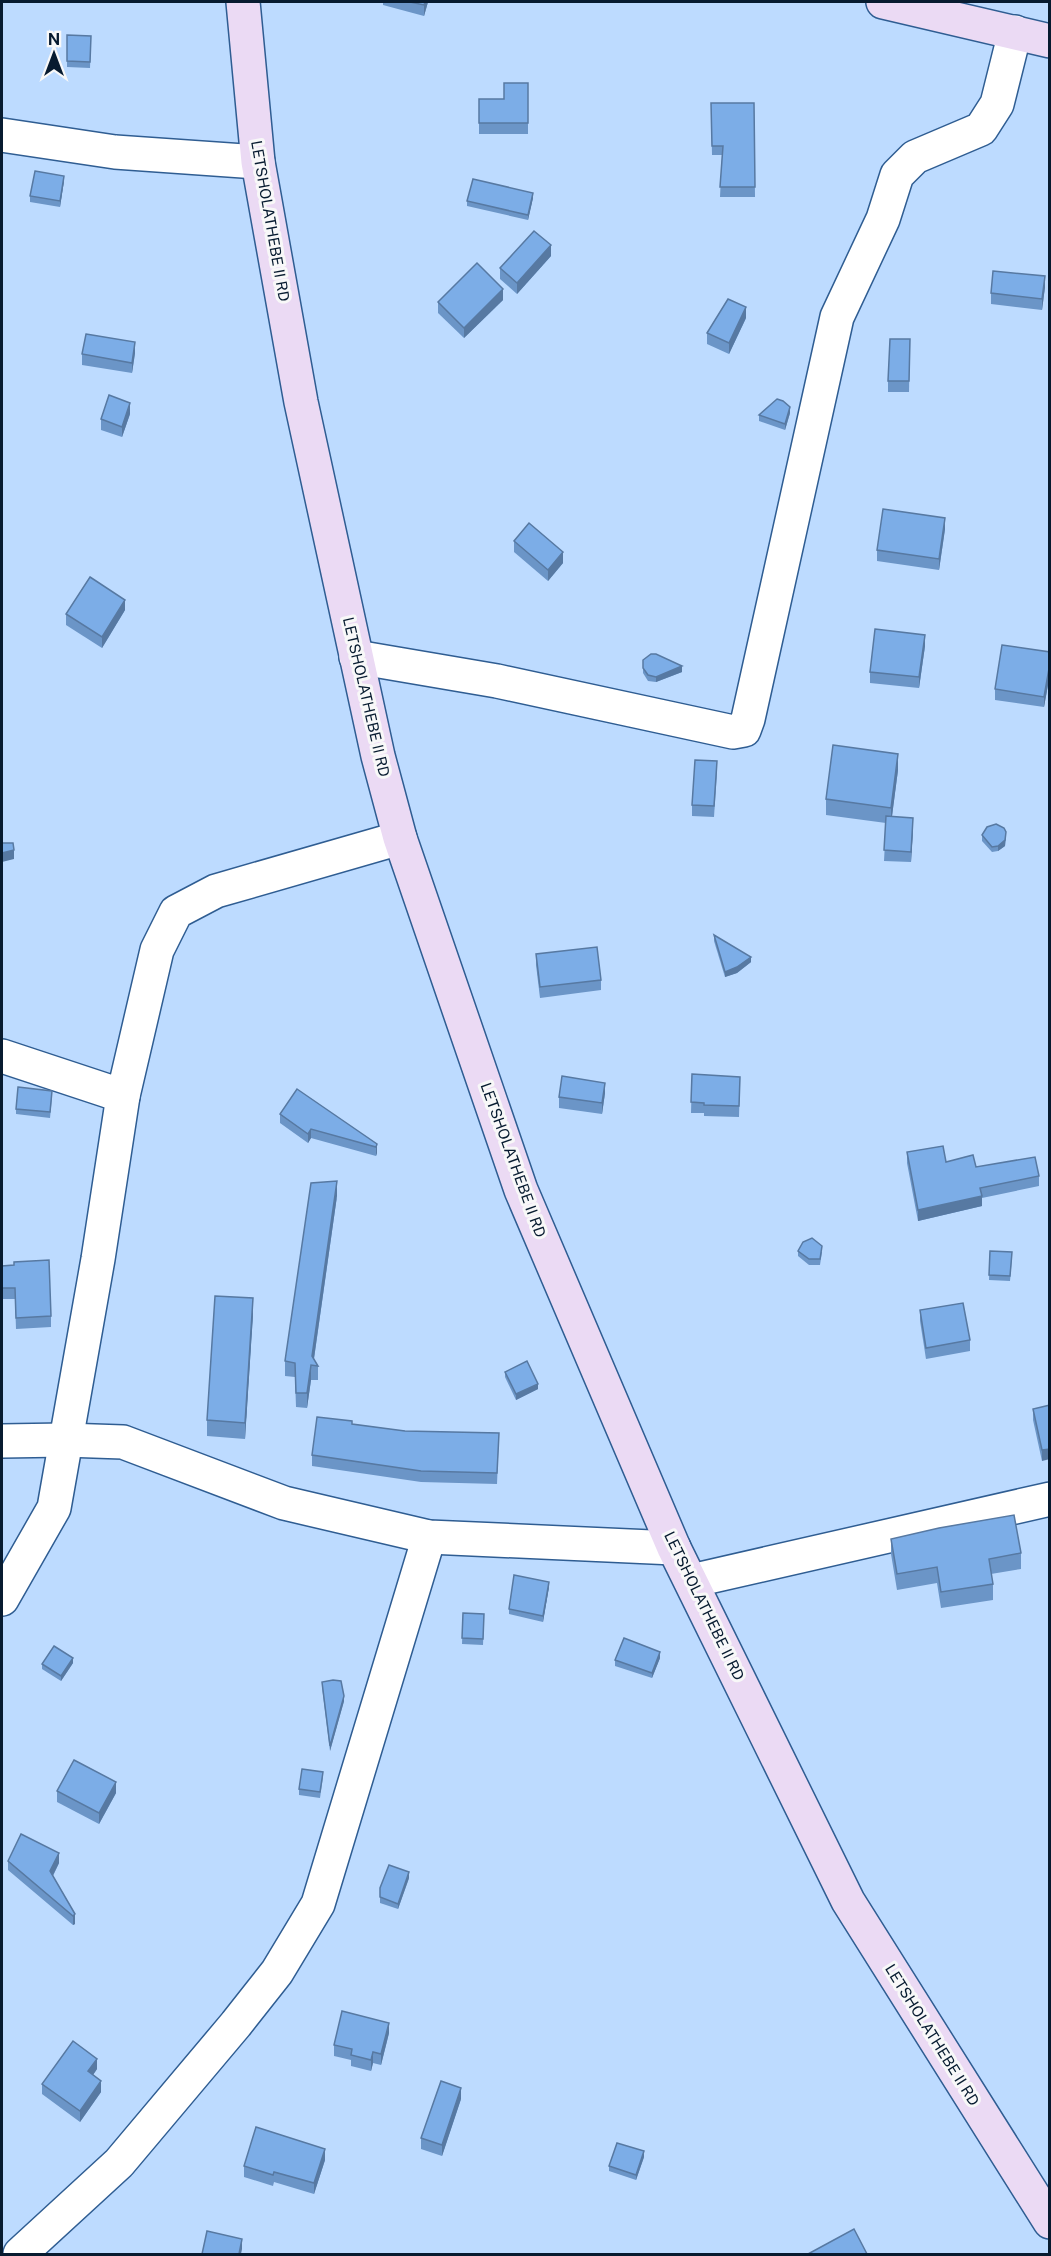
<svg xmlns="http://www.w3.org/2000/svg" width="1051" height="2256" font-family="'Public Sans',sans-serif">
  <rect width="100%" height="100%" fill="#bddbff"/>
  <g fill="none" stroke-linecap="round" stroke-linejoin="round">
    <g stroke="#2f5d92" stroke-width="36">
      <g id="street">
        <path d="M2 135 115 152 258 162"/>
        <path d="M356 657 497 681 733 732 744 730 748 719 837 317 883 219 897 175 915 157 981 129 997 104 1015 32"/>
        <path d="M2 1056 123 1096"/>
        <path d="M2 1441 65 1440 123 1442 284 1503 429 1537 674 1548"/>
        <path d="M691 1581 1050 1499"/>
        <path d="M2 1599 54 1508 98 1259 123 1096 157 950 176 912 216 891 400 838"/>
        <path d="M20 2254 119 2163 236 2024 277 1972 318 1904 429 1537"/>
      </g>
    </g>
    <g stroke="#2f5d92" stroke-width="36">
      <g id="secondary">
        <path d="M243 2 258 162 301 402 378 756 400 838 521 1190 674 1548 848 1901 1050 2222"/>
        <path d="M883 2 1050 41"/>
      </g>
    </g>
    <use href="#street" stroke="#fff" stroke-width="33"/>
    <use href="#secondary" stroke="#ebdaf4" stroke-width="33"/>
  </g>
  <g fill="#6b95c7">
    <path d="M383 2H428L424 16 383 5Z"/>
    <path d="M91 36 90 68 67 67V61Z"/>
    <path d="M528 83V134H479V99H504Z"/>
    <path d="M711 103H754L755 197H720L722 155H712Z"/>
    <path d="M64 181 60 207 30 202V196Z"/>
    <path d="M533 198 528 220 467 206V201Z"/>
    <path d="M551 256 517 294 500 279V268Z"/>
    <path d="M1045 287 1042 310 991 304V293Z"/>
    <path d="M503 300 464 338 438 313V302Z"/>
    <path d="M746 318 729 354 707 344V333Z"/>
    <path d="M910 339 909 392H888V381Z"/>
    <path d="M135 353 132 373 82 365V354Z"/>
    <path d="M790 413 785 430 759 421V415Z"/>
    <path d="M130 414 122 437 101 430V419Z"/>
    <path d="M945 529 939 570 877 561V550Z"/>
    <path d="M514 541 563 563 548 581 514 552Z"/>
    <path d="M125 610 102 648 66 625V614Z"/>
    <path d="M925 646 919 688 870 683V672Z"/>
    <path d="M1050 652V674L1044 707 995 700V689Z"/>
    <path d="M643 660 682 672 656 682 648 681 643 673Z"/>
    <path d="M898 770 892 816 913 829 911 862 884 861 886 823 826 815V799Z"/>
    <path d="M717 772 714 817 692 816V805Z"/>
    <path d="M982 835 1006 837 1005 846 998 851 992 852 982 841Z"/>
    <path d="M714 935 751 962 737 973 725 977 714 941Z"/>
    <path d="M536 954 601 980V990L540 998 536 965Z"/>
    <path d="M692 1074 740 1077 739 1117 704 1116V1113H691Z"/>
    <path d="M605 1093 602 1114 559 1108V1097Z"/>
    <path d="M52 1097 50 1118 16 1114V1109Z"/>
    <path d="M280 1114 377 1144V1153L376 1156 311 1138 308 1143 280 1123Z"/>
    <path d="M907 1152 946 1162 976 1167 1039 1176V1186L982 1198V1206L918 1221 907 1163Z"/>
    <path d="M337 1196 314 1359 318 1366V1380H311L307 1408 296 1407 295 1377 285 1376V1361Z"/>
    <path d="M798 1251 822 1252 820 1265H809L798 1256Z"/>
    <path d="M990 1251 1012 1258 1010 1281 989 1280Z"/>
    <path d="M2 1266 51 1316V1327L16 1329 15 1299H2Z"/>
    <path d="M920 1310 970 1340V1351L926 1359 920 1321Z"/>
    <path d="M253 1314 245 1439 207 1436V1420Z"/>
    <path d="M505 1372 538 1389 516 1400 505 1377Z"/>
    <path d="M1050 1405 1042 1461 1033 1420V1409Z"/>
    <path d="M352 1424 405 1431 499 1433 497 1484 421 1482 312 1466V1455Z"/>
    <path d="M891 1539 1021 1553V1569L991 1574 993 1584V1600L941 1608 937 1583 897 1590 891 1554Z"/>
    <path d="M549 1587 543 1622 509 1614V1609Z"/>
    <path d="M463 1613 484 1614 483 1645 462 1644Z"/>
    <path d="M660 1658 652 1678 615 1666V1660Z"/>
    <path d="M73 1663 61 1681 42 1669V1664Z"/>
    <path d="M322 1682 344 1701 330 1751 322 1687Z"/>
    <path d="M323 1777 320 1798 299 1795V1789Z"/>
    <path d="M57 1791 116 1793 99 1824 57 1802Z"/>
    <path d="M8 1861 59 1863 53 1876 75 1914V1924L73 1925 8 1870Z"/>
    <path d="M409 1878 398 1909 380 1903V1888Z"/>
    <path d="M389 2033 381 2065 373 2063 371 2071 351 2066V2060L334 2056V2045Z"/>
    <path d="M97 2069 93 2075 101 2092 80 2122 42 2094V2084Z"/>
    <path d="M461 2099 442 2156 421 2149V2138Z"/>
    <path d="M644 2157 636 2180 609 2171V2166Z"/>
    <path d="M325 2160 314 2194 274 2182 273 2186 244 2177V2166Z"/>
  </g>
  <g fill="#5779a2">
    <path d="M425 2H428L424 16V5Z"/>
    <path d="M64 176V181L60 207V201Z"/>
    <path d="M533 193V198L528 220V215Z"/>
    <path d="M551 245V256L517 294V283Z"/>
    <path d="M1045 276V287L1042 310V299Z"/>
    <path d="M503 289V300L464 338V328Z"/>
    <path d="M746 307V318L729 354V343Z"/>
    <path d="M135 342V353L132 373V363Z"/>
    <path d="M130 403V414L122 437V427Z"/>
    <path d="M790 407V413L785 430V424Z"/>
    <path d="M945 518V529L939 570V559Z"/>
    <path d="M563 552V563L548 581V570Z"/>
    <path d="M125 600V610L102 648V637Z"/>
    <path d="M925 635V646L919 688V677Z"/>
    <path d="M1050 663V674L1044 707V697Z"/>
    <path d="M682 666V672L656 682V677Z"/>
    <path d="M898 754V770L891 824V808Z"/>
    <path d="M913 818V829L911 862V852Z"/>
    <path d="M1006 832 1005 846 998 851V846Z"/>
    <path d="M14 850V859L2 862V853Z"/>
    <path d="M751 957V962L737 973 725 977V972Z"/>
    <path d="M605 1083V1093L602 1114V1103Z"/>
    <path d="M311 1129V1138L308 1143V1134Z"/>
    <path d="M377 1144V1153L376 1156V1147Z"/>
    <path d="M337 1181V1196L313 1365 312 1356Z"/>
    <path d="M982 1196V1206L918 1221V1210Z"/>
    <path d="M253 1298V1314L245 1439V1423Z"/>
    <path d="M311 1365V1380L307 1408V1393Z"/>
    <path d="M538 1384V1389L516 1400V1394Z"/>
    <path d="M1050 1449V1459L1042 1461V1450Z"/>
    <path d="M549 1582V1587L543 1622V1616Z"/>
    <path d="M660 1652V1658L652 1678V1673Z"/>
    <path d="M73 1658V1663L61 1681V1676Z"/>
    <path d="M344 1696V1701L330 1751V1746Z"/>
    <path d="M116 1782V1793L99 1824V1813Z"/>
    <path d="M59 1853V1863L50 1881V1871Z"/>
    <path d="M409 1872V1878L398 1909V1904Z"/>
    <path d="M75 1914V1924L73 1925V1916Z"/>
    <path d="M389 2023V2033L381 2065V2054Z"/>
    <path d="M373 2052V2063L371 2071V2060Z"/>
    <path d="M97 2059V2069L88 2082V2071Z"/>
    <path d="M101 2081V2092L80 2122V2111Z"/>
    <path d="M461 2088V2099L442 2156V2145Z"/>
    <path d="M325 2149V2160L314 2194V2183Z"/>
    <path d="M644 2151V2157L636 2180V2175Z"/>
    <path d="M242 2239V2249L241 2254H239Z"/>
  </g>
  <g fill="#7cade7" stroke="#5779a2" stroke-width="1.5">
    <path d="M410 2H425L424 5Z"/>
    <path d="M67 35 91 36 90 62 67 61Z"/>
    <path d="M504 83H528V123H479V99H504Z"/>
    <path d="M711 103H754L755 187H720L723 146H712Z"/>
    <path d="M35 171 64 176 60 201 30 196Z"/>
    <path d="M473 179 533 193 528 215 467 201Z"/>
    <path d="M534 231 551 245 517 283 500 268Z"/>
    <path d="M477 263 503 289 464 328 438 302Z"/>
    <path d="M993 271 1045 276 1042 299 991 293Z"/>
    <path d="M728 299 746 307 729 343 707 333Z"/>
    <path d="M86 334 135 342 132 363 82 354Z"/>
    <path d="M890 339H910L909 381H888Z"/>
    <path d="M109 395 130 403 122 427 101 419Z"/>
    <path d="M777 399 783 401 790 407 785 424 759 415Z"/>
    <path d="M883 509 945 518 939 559 877 550Z"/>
    <path d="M529 523 563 552 548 570 514 541Z"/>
    <path d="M90 577 125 600 102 637 66 614Z"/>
    <path d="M875 629 925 635 919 677 870 672Z"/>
    <path d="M1002 645 1050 652V663L1044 697 995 689Z"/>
    <path d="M651 654H656L682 666 656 677 648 675 643 668V660Z"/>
    <path d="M833 745 898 754 891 808 826 799Z"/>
    <path d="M695 760 717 761 714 806 692 805Z"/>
    <path d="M886 816 913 818 911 852 884 850Z"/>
    <path d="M996 824 1004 828 1006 832 1005 840 998 846 992 847 982 835 987 827Z"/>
    <path d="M2 843H13L14 850 2 853Z"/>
    <path d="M714 935 751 957 737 967 725 972Z"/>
    <path d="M597 947 601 980 540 987 536 954Z"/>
    <path d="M692 1074 740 1077 739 1106 704 1105V1103L691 1102Z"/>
    <path d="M562 1076 605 1083 602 1103 559 1097Z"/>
    <path d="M18 1087 52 1091 50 1112 16 1109Z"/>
    <path d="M297 1089 377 1144 376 1147 311 1129 308 1134 280 1114Z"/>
    <path d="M943 1146 946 1162 973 1155 976 1167 1035 1157 1039 1176 980 1188 982 1196 918 1210 907 1152Z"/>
    <path d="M337 1181 312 1356 318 1366 311 1365 307 1393H296L295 1363 285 1361 311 1183Z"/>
    <path d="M812 1238 822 1246 820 1259H809L798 1251 803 1242Z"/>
    <path d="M990 1251 1012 1252 1010 1276 989 1275Z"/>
    <path d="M49 1260 51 1316 16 1318 15 1288H2V1266L14 1265V1262Z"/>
    <path d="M215 1296 253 1298 245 1423 207 1420Z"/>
    <path d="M963 1303 970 1340 926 1348 920 1310Z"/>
    <path d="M527 1361 538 1384 516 1394 505 1372Z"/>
    <path d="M1050 1405V1449L1042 1450 1033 1409Z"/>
    <path d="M317 1417 352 1421V1424L405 1431 499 1433 497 1473 421 1471 312 1455Z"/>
    <path d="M1014 1515 1021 1553 989 1559 993 1584 941 1592 937 1567 897 1574 891 1539 939 1528Z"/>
    <path d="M514 1575 549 1582 543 1616 509 1609Z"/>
    <path d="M463 1613 484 1614 483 1639 462 1638Z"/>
    <path d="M624 1638 660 1652 652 1673 615 1660Z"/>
    <path d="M54 1646 73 1658 61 1676 42 1664Z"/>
    <path d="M333 1680 341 1681 344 1696 330 1746 322 1682Z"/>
    <path d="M74 1760 116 1782 99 1813 57 1791Z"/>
    <path d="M302 1769 323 1772 320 1792 299 1789Z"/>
    <path d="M21 1834 59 1853 50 1871 75 1914 73 1916 8 1861Z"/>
    <path d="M389 1865 409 1872 398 1904 380 1897V1888Z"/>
    <path d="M342 2011 389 2023 381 2054 373 2052 371 2060 351 2055 352 2049 334 2045Z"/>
    <path d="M73 2041 97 2059 88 2071 101 2081 80 2111 42 2084Z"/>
    <path d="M441 2081 461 2088 442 2145 421 2138Z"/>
    <path d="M256 2127 325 2149 314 2183 274 2172 273 2175 244 2166Z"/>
    <path d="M617 2143 644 2151 636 2175 609 2166Z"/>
    <path d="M854 2229 867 2254H808Z"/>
    <path d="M207 2231 242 2239 239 2254H202Z"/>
  </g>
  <g text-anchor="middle" stroke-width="6" stroke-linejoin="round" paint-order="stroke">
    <g font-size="15" fill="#071b30" stroke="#f8f8f8">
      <text transform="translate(270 221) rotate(80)" y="5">LETSHOLATHEBE II RD</text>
      <text transform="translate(366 697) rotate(77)" y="5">LETSHOLATHEBE II RD</text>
      <text transform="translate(513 1160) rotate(70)" y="5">LETSHOLATHEBE II RD</text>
      <text transform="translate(704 1606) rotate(64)" y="5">LETSHOLATHEBE II RD</text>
      <text transform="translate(932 2035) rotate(58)" y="5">LETSHOLATHEBE II RD</text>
    </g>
  </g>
  <rect width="1051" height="2256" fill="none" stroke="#071b30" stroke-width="6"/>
  <g transform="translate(54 54)" stroke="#f8f8f8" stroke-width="4.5" paint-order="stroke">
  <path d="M0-4.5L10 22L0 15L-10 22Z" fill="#071b30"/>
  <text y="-9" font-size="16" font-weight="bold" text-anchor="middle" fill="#071b30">N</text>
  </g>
</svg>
